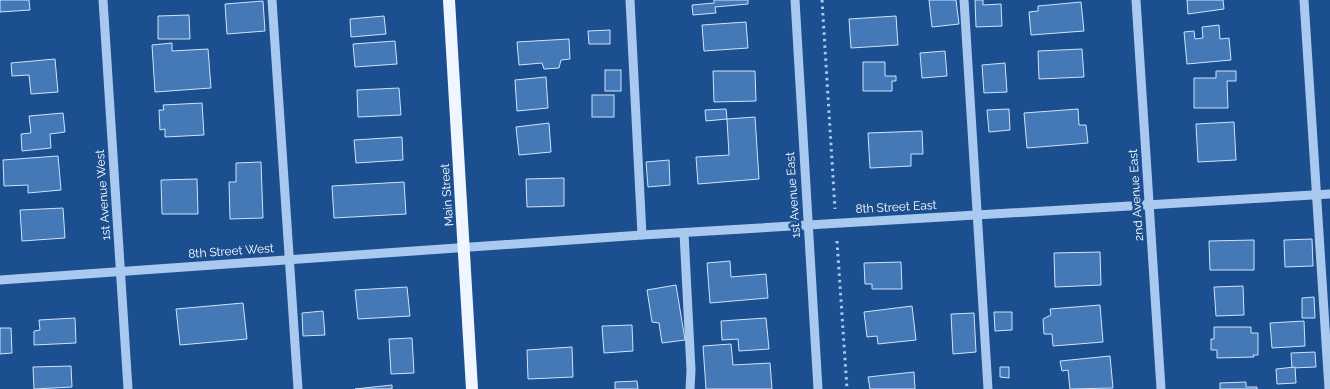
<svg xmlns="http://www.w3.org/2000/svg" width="1330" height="389" font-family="Raleway,sans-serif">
  <rect width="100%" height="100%" fill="#1b4f8f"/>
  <g fill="#4478b7" stroke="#cfe3fa">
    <path d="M0 0H29L30 10 0 12Z"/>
    <path d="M714 0H748V4L715 7 716 13 693 15 692 5 714 3Z"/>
    <path d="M929 0H956L959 24 932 27Z"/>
    <path d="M975 0H983V5L1001 4 1002 26 976 27Z"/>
    <path d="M1187 0H1223L1224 9 1188 14Z"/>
    <path d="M263 1 265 31 227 34 225 4Z"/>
    <path d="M1081 2 1084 31 1031 35 1029 12 1038 11V6Z"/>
    <path d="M189 15 190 39H158V16Z"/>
    <path d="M384 16 386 34 351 37 350 19Z"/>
    <path d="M896 16 898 45 851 48 849 19Z"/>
    <path d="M746 22 748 48 704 51 702 25Z"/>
    <path d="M1219 25 1220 39 1229 38 1231 60 1187 64 1184 32 1194 31 1195 39 1203 38 1202 27Z"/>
    <path d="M610 30V44H589L588 31Z"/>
    <path d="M569 39 570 59 561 60 559 68 544 69 542 63 519 65 517 42Z"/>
    <path d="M395 41 397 64 355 67 353 44Z"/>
    <path d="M172 43V51L208 49 211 88 155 92 152 45Z"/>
    <path d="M1082 49 1084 77 1039 79 1038 51Z"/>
    <path d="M945 51 947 76 922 78 920 53Z"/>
    <path d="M55 59 58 92 31 94 29 75 12 76 11 63Z"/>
    <path d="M863 62H885V76H896V81H892V91H863Z"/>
    <path d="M1005 63 1007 92 984 93 982 65Z"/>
    <rect x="605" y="70" width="16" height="21"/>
    <path d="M713 71H755L756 101 714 102Z"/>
    <path d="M1216 71H1236V81H1227L1228 108H1194V78H1216Z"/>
    <path d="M546 77 548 108 517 111 515 80Z"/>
    <path d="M399 88 401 115 358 117 357 90Z"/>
    <rect x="592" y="95" width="22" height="22"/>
    <path d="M202 103 204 135 165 137V129L160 130 159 110H164L163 105Z"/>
    <path d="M726 109 727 119 706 121 705 110Z"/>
    <path d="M1009 109 1010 130 989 132 987 110Z"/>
    <path d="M1078 109 1079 125H1086L1088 143 1027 148 1024 113Z"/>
    <path d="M63 113 65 132 50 134 51 148 22 151 21 134 31 133 29 116Z"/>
    <path d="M755 117 759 179 698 184 696 157 729 155 727 119Z"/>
    <path d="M1234 122 1236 160 1198 162 1196 124Z"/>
    <path d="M549 123 551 152 519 155 516 127Z"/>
    <path d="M922 131 923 154H911V166L870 168 868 133Z"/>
    <path d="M402 137 403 160 356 163 354 140Z"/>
    <path d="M58 156 61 190 28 193V185L4 186 3 160Z"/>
    <path d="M669 160 670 185 648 187 646 162Z"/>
    <path d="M261 162 263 218 230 219 229 182H236V163Z"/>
    <path d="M564 178V206L527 207 526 179Z"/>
    <path d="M197 179 198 214H162L161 180Z"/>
    <path d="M404 182 406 214 334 218 332 186Z"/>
    <path d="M63 208 65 238 22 241 20 210Z"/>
    <path d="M1312 239 1313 266 1285 267 1284 240Z"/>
    <path d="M1254 240V270H1210L1209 241Z"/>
    <path d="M1100 252 1101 285 1055 287 1054 253Z"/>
    <path d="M730 261 731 277 766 274 768 298 710 303 707 263Z"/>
    <path d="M901 262 902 289H872V284H865L864 263Z"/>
    <path d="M676 285 685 340 662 343 659 323 652 322 647 290Z"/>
    <path d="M1243 286 1244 315 1216 316 1214 287Z"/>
    <path d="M407 287 410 316 358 319 355 290Z"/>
    <path d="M1314 297 1315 318H1302V298Z"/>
    <path d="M243 303 247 339 180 345 176 309Z"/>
    <path d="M1100 305 1103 342 1053 346 1052 334H1044L1043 319 1051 315 1050 309Z"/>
    <path d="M912 306 916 340 878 344 877 336 867 337 864 312Z"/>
    <path d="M323 311 325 335 303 336 302 313Z"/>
    <path d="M994 312H1012V330L995 331Z"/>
    <path d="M974 313 976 352 953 354 951 314Z"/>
    <path d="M75 318 76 343 34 345V331L40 330 39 320Z"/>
    <path d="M766 318 769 349 739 351 738 339 722 340 721 321Z"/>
    <path d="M1304 321 1305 346 1272 348 1270 323Z"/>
    <path d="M632 325 633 351 604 353 602 326Z"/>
    <path d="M1214 327H1251V333H1258V355H1253L1254 357 1217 358V350H1211V339H1214Z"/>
    <path d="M0 328H11L12 353 0 354Z"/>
    <path d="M412 338 414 373 391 374 389 339Z"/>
    <path d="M731 344 733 365 770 363 772 389H706L703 346Z"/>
    <path d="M572 347 573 377 528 379 527 350Z"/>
    <path d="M1315 352 1316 367 1292 368 1291 353Z"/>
    <path d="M1110 356 1113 388 1070 389 1068 370 1062 371 1060 361Z"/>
    <path d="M71 366 72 387 34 389 33 367Z"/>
    <path d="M1000 367H1009V378L1000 377Z"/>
    <path d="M1295 367 1296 383 1277 384 1276 369Z"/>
    <path d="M914 372 915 389H870L868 377Z"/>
    <path d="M637 381 638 389H615V382Z"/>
    <path d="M1246 382V387H1257V389H1220V383Z"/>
    <path d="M392 385V389H355Z"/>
  </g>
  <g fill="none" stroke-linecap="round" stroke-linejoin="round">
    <g stroke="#a9c9ee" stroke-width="3" stroke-dasharray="2.5 4" stroke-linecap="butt">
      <path d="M822 0 835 209"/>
      <path d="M837 241 847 389"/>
    </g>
    <g stroke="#a9c9ee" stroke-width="9">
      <path d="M103 0 128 389"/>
      <path d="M272 0 298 389"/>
      <path d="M630 0 642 235"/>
      <path d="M795 0 818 389"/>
      <path d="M964 0 988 389"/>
      <path d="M1136 0 1161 389"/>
      <path d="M1304 0 1329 389"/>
      <path d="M684 233 691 370 690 389"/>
      <path d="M0 280 642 235 1330 194"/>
    </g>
    <path stroke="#f0f6ff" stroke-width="12" d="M449 0 472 389"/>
  </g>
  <g text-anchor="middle" stroke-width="5" stroke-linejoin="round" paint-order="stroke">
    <g font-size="12" fill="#fff" stroke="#1b4f8f">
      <text transform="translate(103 195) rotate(-94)" y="4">1st Avenue West</text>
      <text transform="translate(447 195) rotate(-94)" y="4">Main Street</text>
      <text transform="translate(793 195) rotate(-94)" y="4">1st Avenue East</text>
      <text transform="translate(1136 195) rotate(-94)" y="4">2nd Avenue East</text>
      <text transform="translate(896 207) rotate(-3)" y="4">8th Street East</text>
      <text transform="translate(231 251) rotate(-4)" y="4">8th Street West</text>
    </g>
  </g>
</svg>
